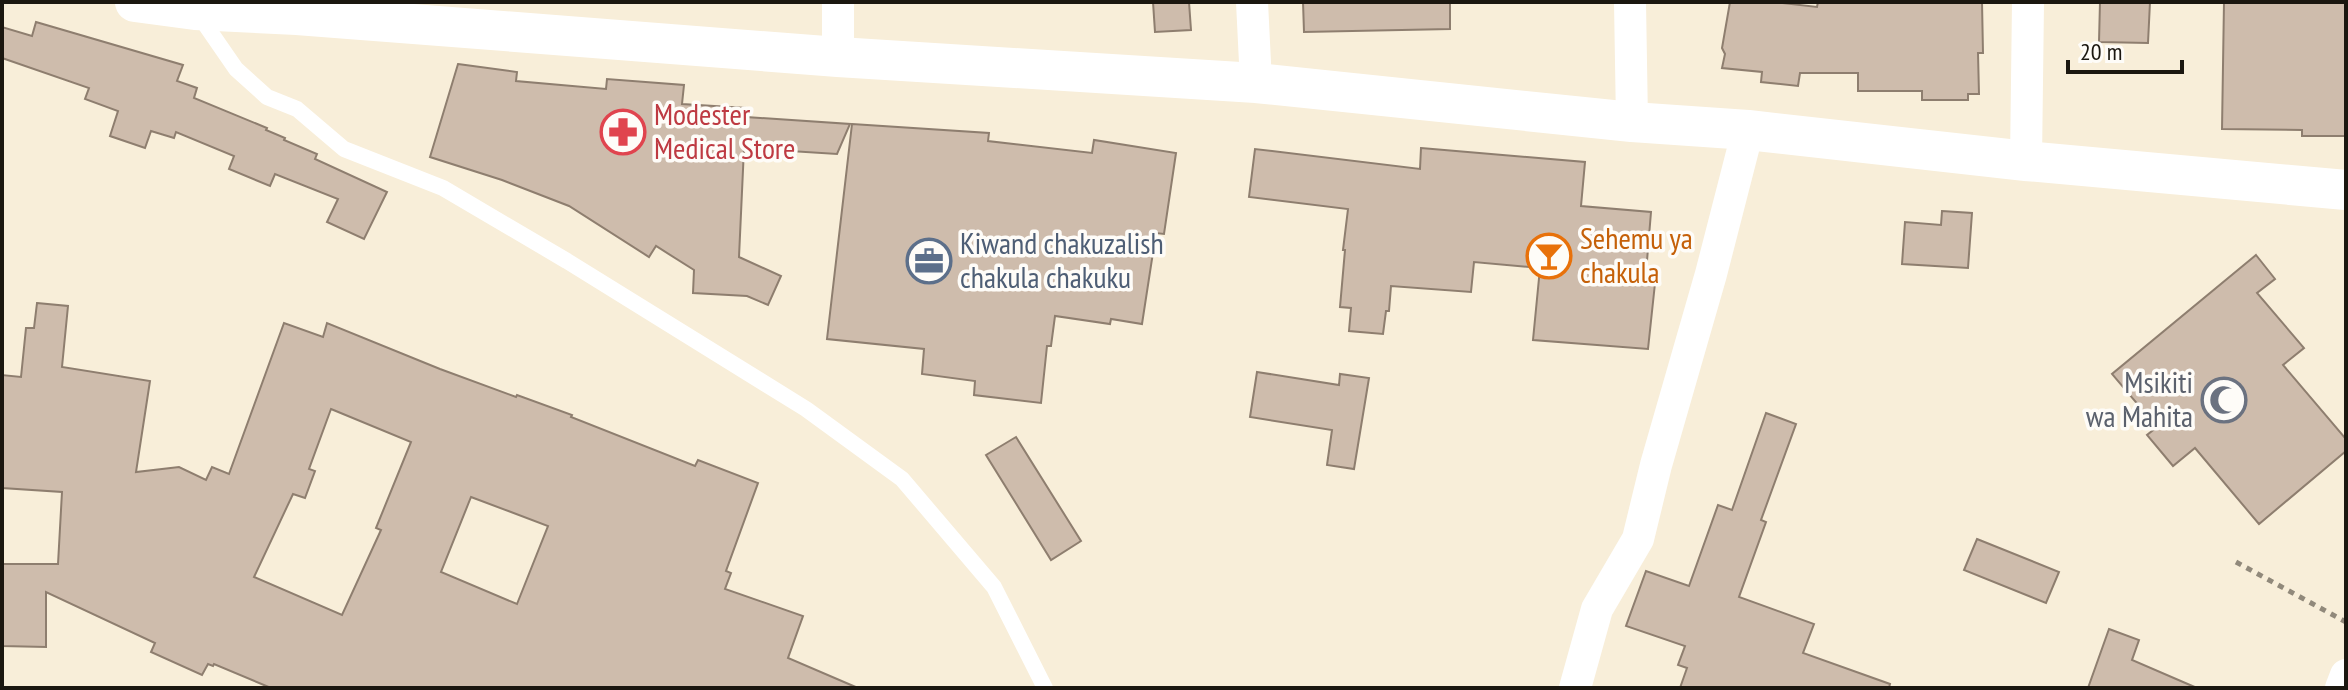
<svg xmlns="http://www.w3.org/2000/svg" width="2348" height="690" font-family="'PT Sans Narrow',sans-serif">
  <rect width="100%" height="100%" fill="#f8eed9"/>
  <g fill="#cebcac" stroke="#8e7e6f" stroke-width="2" fill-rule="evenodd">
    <path d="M1153 2H1189L1191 30 1155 32Z"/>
    <path d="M1303 2H1450V29L1304 32Z"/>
    <path d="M1730 2H1774L1817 7 1818 2H1982L1983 53H1978L1979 94H1968V100H1922V91H1858V73H1800L1798 86 1761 82 1762 72 1722 68 1725 54 1722 48Z"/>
    <path d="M2100 2H2150L2148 43 2099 42Z"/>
    <path d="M2224 2H2346V136H2302V130L2222 129Z"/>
    <path d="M36 22 183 65 177 81 197 88 194 98 267 128 266 130 285 138 284 140 317 154 315 159 387 192 364 239 327 222 338 199 275 174 270 186 229 169 234 156 176 132 174 138 151 131 145 148 110 136 118 111 85 99 89 88 2 58V27L32 36Z"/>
    <path d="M458 64 517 72 516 81 606 89 607 79 684 85 682 104 746 108V117L850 124 837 154 744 148 739 257 781 276 768 305 747 296 693 293 694 270 656 246 649 257 569 206 502 180 430 157Z"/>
    <path d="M852 124 989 133 988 141 1092 153 1094 140 1176 153 1164 234 1156 233 1142 324 1111 319 1110 324 1055 316 1051 346H1047L1041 403 974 395 975 381 922 374 924 349 827 339Z"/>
    <path d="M1421 148 1585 162 1581 206 1651 212 1646 273 1656 274 1648 349 1533 340 1540 268 1474 262 1471 292 1391 286 1389 311H1386L1383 334 1349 331 1351 308 1340 307 1345 250H1343L1348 209 1249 197 1255 149 1420 169Z"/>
    <path d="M1942 211 1972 213 1968 268 1902 264 1905 222 1941 225Z"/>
    <path d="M2256 255 2275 279 2257 293 2304 348 2283 365 2346 439V451L2259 524 2195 448 2173 466 2147 435 2157 427 2112 374Z"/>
    <path d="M37 303 68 306 62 367 150 381 136 472 179 467 206 480 212 467 229 474 284 323 323 337 327 323 440 369 516 397 517 395 572 415 571 417 695 466 698 460 758 483 726 571 731 573 725 589 803 616 788 658 858 688H271L214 664 213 666 208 664 202 675 151 652 155 643 46 592V647L2 646V564H58L62 492 2 488V375L21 377 26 328H34ZM331 409 411 442 376 528 381 530 342 615 254 577 293 494 305 498 315 471 309 469ZM471 497 548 526 517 604 441 572Z"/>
    <path d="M1257 372 1339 385 1340 374 1369 378 1354 469 1327 465 1332 430 1250 417Z"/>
    <path d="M1766 413 1796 424 1761 520 1766 522 1739 597 1814 624 1803 653 1890 684 1889 688H1680L1687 668 1678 665 1685 646 1626 626 1646 571 1689 586 1718 505 1732 510Z"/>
    <path d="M1016 437 1081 541 1051 560 986 455Z"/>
    <path d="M1977 539 2059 572 2046 603 1964 570Z"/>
    <path d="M2109 629 2139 640 2132 660 2197 688H2088Z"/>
  </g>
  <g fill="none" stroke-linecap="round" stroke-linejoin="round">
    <path stroke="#91897b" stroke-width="5" stroke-dasharray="6 6" stroke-linecap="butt" d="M2236 562 2346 622"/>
    <path stroke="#fff" stroke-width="16" d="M198 14 236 69 267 97 297 109 344 149 443 188 567 261 806 409 902 479 994 587 1045 688"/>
    <g stroke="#fff" stroke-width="32">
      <path d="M838 2V57"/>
      <path d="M1252 2 1256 83"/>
      <path d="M1630 2 1632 122"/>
      <path d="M2026 161 2028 2"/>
      <path d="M1575 688 1597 609 1638 539 1656 465 1711 274 1748 130"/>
      <path d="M2341 688 2346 675"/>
    </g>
    <path stroke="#fff" stroke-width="40" d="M135 2 195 10 297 15 838 57 1256 83 1632 122 1748 130 2026 161 2346 190"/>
  </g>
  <defs>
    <g id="pharmacy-ring" transform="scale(2.3)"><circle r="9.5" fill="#fefcf8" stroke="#e0444e" stroke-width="1.5"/><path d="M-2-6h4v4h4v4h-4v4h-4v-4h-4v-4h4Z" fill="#e0444e"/></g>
    <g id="bar-ring" transform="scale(2.3)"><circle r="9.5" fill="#fefcf8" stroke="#e8710a" stroke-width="1.5"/><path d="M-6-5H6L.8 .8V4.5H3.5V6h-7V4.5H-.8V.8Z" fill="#e8710a"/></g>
    <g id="office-ring" transform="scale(2.3)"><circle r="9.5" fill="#fefcf8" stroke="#5c6f8a" stroke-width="1.5"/><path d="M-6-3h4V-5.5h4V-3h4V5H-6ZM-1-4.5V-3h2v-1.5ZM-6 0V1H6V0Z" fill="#5c6f8a"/></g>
    <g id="mosque-ring" transform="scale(2.3)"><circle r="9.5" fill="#fefcf8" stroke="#6b7280" stroke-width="1.5"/><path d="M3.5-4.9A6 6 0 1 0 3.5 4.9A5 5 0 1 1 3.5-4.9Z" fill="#6b7280"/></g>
  </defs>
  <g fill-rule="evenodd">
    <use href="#pharmacy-ring" x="623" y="132"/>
    <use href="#bar-ring" x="1549" y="256"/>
    <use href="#office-ring" x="929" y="261"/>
    <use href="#mosque-ring" x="2224" y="400"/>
  </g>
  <g text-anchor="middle" stroke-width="7" stroke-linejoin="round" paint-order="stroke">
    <g font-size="30" fill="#be3a42" stroke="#fefcf8" text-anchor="start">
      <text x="654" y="125">Modester<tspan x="654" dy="34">Medical Store</tspan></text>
    </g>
    <g font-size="30" fill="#c56008" stroke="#fefcf8" text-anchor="start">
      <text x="1580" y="249">Sehemu ya<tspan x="1580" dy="34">chakula</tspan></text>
    </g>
    <g font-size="30" fill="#4e5e75" stroke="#fefcf8" text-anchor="start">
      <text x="960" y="254">Kiwand chakuzalish<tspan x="960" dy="34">chakula chakuku</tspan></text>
    </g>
    <g font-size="30" fill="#5b616d" stroke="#fefcf8" text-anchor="end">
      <text x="2193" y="393">Msikiti<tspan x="2193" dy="34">wa Mahita</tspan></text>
    </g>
  </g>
  <rect width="2348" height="690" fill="none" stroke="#1b1710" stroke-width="8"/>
  <path d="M2068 60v12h114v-12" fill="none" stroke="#1b1710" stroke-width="4"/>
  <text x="2080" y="60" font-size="24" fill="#1b1710" stroke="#fefcf8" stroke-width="6" paint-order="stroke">20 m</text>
</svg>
